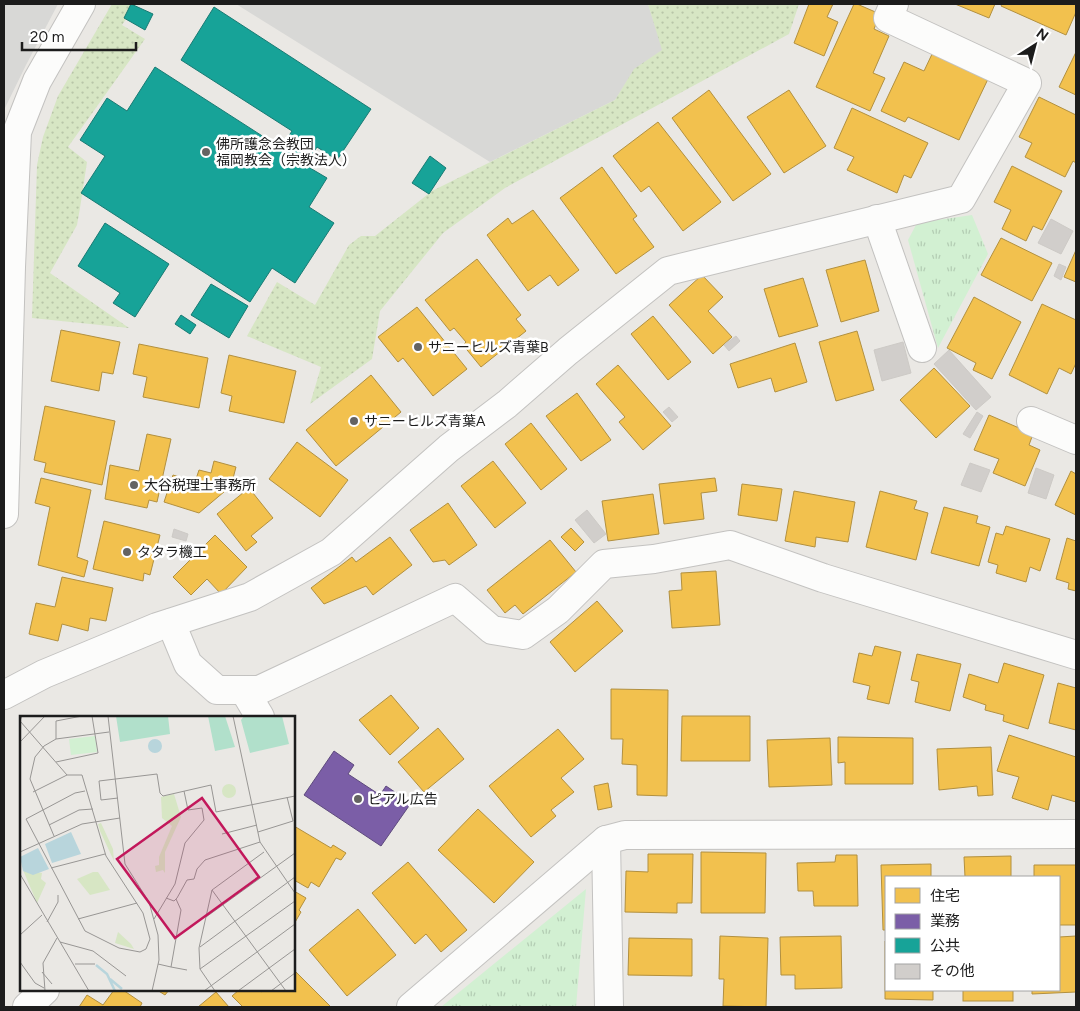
<svg xmlns="http://www.w3.org/2000/svg" width="1080" height="1011" font-family="Figtree,'Noto Sans JP',sans-serif">
  <defs>
    <pattern id="grass-dots" width="8" height="8" patternUnits="userSpaceOnUse" patternTransform="scale(1.25)"><rect width="8" height="8" fill="#d7e6c4"/><path d="M2 2h.1M6 6h.1" fill="none" stroke="#b8c5a8" stroke-width="1.8" stroke-linecap="round"/></pattern>
    <pattern id="park-tufts" width="24" height="20" patternUnits="userSpaceOnUse" patternTransform="scale(1.25)"><rect width="24" height="20" fill="#d2f0d2"/><path d="M3 7l-1-3M5 7V3M7 7l1-3M15 17l-1-3M17 17v-4M19 17l1-3" fill="none" stroke="#b4cdb4"/></pattern>
  </defs>
  <rect width="100%" height="100%" fill="#eae8e4"/>
  <g fill="#d8d8d6">
    <path d="M4 4H58L26 65 4 110Z"/>
    <path d="M236 4H648L663 50 635 69 615 100 490 162Z"/>
  </g>
  <g fill="url(#grass-dots)">
    <path d="M112 4H136L122 25 145 39 68 147 87 162 80 208 77 225 50 273 129 328 32 318 37 165 43 137 58 96Z"/>
    <path d="M648 4H799L789 34 505 188 443 233 380 311 372 359 310 404 321 367 247 336 277 282 315 305 349 245 361 236H375L432 191 615 100 634 69 662 50Z"/>
  </g>
  <g fill="url(#park-tufts)">
    <path d="M972 215 988 254 938 348 908 240 917 223Z"/>
    <path d="M586 889 576 1007H441Z"/>
  </g>
  <g fill="#f2c14e" stroke="#b2903f">
    <path d="M809 4H833L827 17 838 22 824 56 794 43Z"/>
    <path d="M854 4H857L880 14 874 29 889 36 873 73 885 78 870 111 816 87Z"/>
    <path d="M955 4H995L989 18Z"/>
    <path d="M1002 4H1076V12L1066 35 1001 6Z"/>
    <path d="M933 52 988 79 959 140 908 117 905 122 881 111 904 62 924 71Z"/>
    <path d="M1076 52V95L1059 87Z"/>
    <path d="M709 90 771 174 733 201 672 118Z"/>
    <path d="M789 90 826 146 784 173 747 117Z"/>
    <path d="M1039 97 1076 115V163L1073 161 1065 177 1025 157 1032 143 1019 137Z"/>
    <path d="M852 108 928 143 911 178 904 175 897 193 847 170 854 157 834 148Z"/>
    <path d="M658 122 721 202 683 231 649 186 641 192 613 156Z"/>
    <path d="M1012 166 1062 191 1042 230 1033 226 1026 241 1002 229 1011 210 994 202Z"/>
    <path d="M602 167 637 216 633 219 654 247 616 274 560 198Z"/>
    <path d="M533 210 579 270 558 286 550 275 528 291 487 235 508 218 512 224Z"/>
    <path d="M1001 238 1052 263 1032 301 981 275Z"/>
    <path d="M1076 250V282L1064 277Z"/>
    <path d="M477 259 521 315 516 319 526 331 481 367 463 345 466 342 454 328 450 331 425 300Z"/>
    <path d="M865 260 879 311 841 322 826 270Z"/>
    <path d="M702 275 723 297 708 311 732 337 713 354 669 305Z"/>
    <path d="M803 278 818 326 779 337 764 289Z"/>
    <path d="M974 297 1021 322 992 379 973 370 976 363 947 348Z"/>
    <path d="M1042 304 1076 320V363L1071 374 1059 368 1047 394 1009 375Z"/>
    <path d="M417 307 467 369 433 396 403 358 398 362 378 337Z"/>
    <path d="M653 316 691 362 668 380 631 334Z"/>
    <path d="M61 330 120 342 113 374 102 372 99 391 51 381Z"/>
    <path d="M857 331 874 390 836 401 819 342Z"/>
    <path d="M795 343 807 382 775 392 771 378 738 388 730 364Z"/>
    <path d="M139 344 208 358 199 408 143 397 147 377 133 374Z"/>
    <path d="M229 355 296 371 284 423 229 411 232 396 221 393Z"/>
    <path d="M618 365 671 426 643 450 619 422 625 417 596 384Z"/>
    <path d="M934 368 970 406 936 438 900 400Z"/>
    <path d="M371 375 401 412 336 466 306 430Z"/>
    <path d="M577 393 611 440 581 461 546 416Z"/>
    <path d="M45 406 115 421 102 485 44 472 46 463 34 460Z"/>
    <path d="M989 415 1033 434 1029 445 1040 450 1025 486 993 473 999 459 974 450Z"/>
    <path d="M531 423 567 469 541 490 505 444Z"/>
    <path d="M147 434 171 439 157 502 149 500 147 508 105 499 110 465 139 471Z"/>
    <path d="M297 442 348 480 320 517 269 479Z"/>
    <path d="M214 461 236 467 231 486 199 513 164 502 173 475 195 482 199 470 211 473Z"/>
    <path d="M493 461 526 503 495 528 461 486Z"/>
    <path d="M1071 471 1076 474V515L1055 505Z"/>
    <path d="M41 478 91 490 77 557 88 561 84 577 38 565 50 507 35 503Z"/>
    <path d="M715 478 717 491 701 493 704 519 664 524 659 484Z"/>
    <path d="M742 484 782 489 777 521 738 515Z"/>
    <path d="M249 488 273 518 251 536 257 542 246 551 217 514Z"/>
    <path d="M794 491 855 502 848 542 816 537 815 547 785 541Z"/>
    <path d="M880 491 917 501 914 509 928 513 916 560 866 547Z"/>
    <path d="M653 494 659 534 608 541 602 501Z"/>
    <path d="M448 503 477 545 449 565 445 560 433 562 410 530Z"/>
    <path d="M944 507 978 516 976 523 990 527 979 566 931 553Z"/>
    <path d="M104 521 160 535 150 575 144 573 143 581 93 569Z"/>
    <path d="M1006 526 1050 539 1040 571 1030 567 1026 582 996 573 998 565 988 562 996 533 1003 535Z"/>
    <path d="M571 528 584 542 575 551 561 537Z"/>
    <path d="M215 535 247 567 221 594 207 579 191 595 173 577Z"/>
    <path d="M390 537 412 565 373 595 366 586 324 604 311 588 352 557 356 562Z"/>
    <path d="M1067 538 1076 541V591L1068 589 1069 583 1056 579Z"/>
    <path d="M550 540 576 572 523 614 515 605 505 613 487 590Z"/>
    <path d="M716 571 720 625 672 628 669 591 682 590 681 573Z"/>
    <path d="M62 577 113 588 106 621 90 618 88 631 62 624 58 641 29 634 36 603 55 607Z"/>
    <path d="M597 601 623 631 575 672 550 642Z"/>
    <path d="M875 646 901 652 889 704 867 699 870 686 853 682 859 653 872 656Z"/>
    <path d="M917 654 961 664 950 711 915 702 919 682 911 680Z"/>
    <path d="M1004 663 1044 675 1028 729 1003 721 1004 715 985 710 986 705 963 697 969 674 998 683Z"/>
    <path d="M1058 683 1076 688V730L1049 723Z"/>
    <path d="M611 689 668 690 667 796 637 795V765L622 764 623 739H611Z"/>
    <path d="M391 695 419 728 390 755 359 720Z"/>
    <path d="M682 716H750V761H681Z"/>
    <path d="M438 728 464 759 424 792 398 762Z"/>
    <path d="M558 729 584 759 561 778 574 792 551 810 556 816 531 837 489 786Z"/>
    <path d="M1009 735 1076 757V802L1052 795 1048 810 1012 798 1019 777 997 771Z"/>
    <path d="M838 737 913 738V784H845V762L838 763Z"/>
    <path d="M830 738 832 785 769 787 767 740Z"/>
    <path d="M991 747 993 795 978 796 977 786 939 790 937 749Z"/>
    <path d="M608 783 612 807 598 810 594 786Z"/>
    <path d="M478 809 534 862 494 903 438 850Z"/>
    <path d="M294 826 331 848 333 845 346 853 341 860 336 858 319 887 311 882 308 888 294 880Z"/>
    <path d="M701 852 766 853 765 913H701Z"/>
    <path d="M648 854H693L692 903H677V913L625 912 626 871 648 872Z"/>
    <path d="M836 855H857L858 906H814L813 891H798L797 863 835 862Z"/>
    <path d="M1011 856V877H965L964 857Z"/>
    <path d="M408 862 467 930 441 952 426 934 415 944 372 893Z"/>
    <path d="M931 864V877H886V930H883L881 865Z"/>
    <path d="M1034 865H1076V925H1059V877H1034Z"/>
    <path d="M294 891 306 898 299 910 301 912 294 924Z"/>
    <path d="M358 909 396 955 347 996 309 950Z"/>
    <path d="M720 936 768 938 766 1007 723 1006 724 979H719Z"/>
    <path d="M841 936 842 988 795 989V975H781L780 937Z"/>
    <path d="M1076 936V992L1032 994V990H1059V937Z"/>
    <path d="M629 938 692 939V976L628 975Z"/>
    <path d="M885 941H886V990H933V1000L885 999Z"/>
    <path d="M294 970 331 1007H243L232 996 239 990H259L261 992 264 990H294Z"/>
    <path d="M114 990H123L142 1003 140 1007H79L87 995 103 1005Z"/>
    <path d="M157 990H169L165 995Z"/>
    <rect x="963" y="990" width="50" height="11"/>
    <path d="M216 992 229 1007H198Z"/>
  </g>
  <path fill="#7b5ea7" stroke="#5e4a7d" d="M334 751 354 765 348 774 380 795 386 786 411 803 381 846 304 795Z"/>
  <g fill="#17a398" stroke="#187a73">
    <path d="M131 4 153 14 145 30 124 18Z"/>
    <path d="M214 7 371 109 337 160 317 147 305 165 327 178 309 207 334 223 295 283 272 268 250 302 81 193 105 156 80 140 107 98 127 111 155 67 281 148 292 131 181 60Z"/>
    <path d="M430 156 446 168 429 194 412 183Z"/>
    <path d="M105 223 169 264 135 317 113 303 120 293 78 266Z"/>
    <path d="M211 284 248 306 229 338 191 315Z"/>
    <path d="M181 315 196 325 190 334 175 324Z"/>
  </g>
  <g fill="#d1cecb" stroke="#cdcac6">
    <path d="M1051 219 1073 231 1061 254 1038 243Z"/>
    <path d="M1059 264 1066 267 1061 280 1054 276Z"/>
    <path d="M736 336 740 341 729 351 724 345Z"/>
    <path d="M903 342 911 373 882 381 874 350Z"/>
    <path d="M949 350 991 397 976 410 934 364Z"/>
    <path d="M669 407 678 417 672 422 663 412Z"/>
    <path d="M977 412 983 416 970 438 963 434Z"/>
    <path d="M970 463 990 470 981 492 961 485Z"/>
    <path d="M1036 468 1054 475 1046 499 1028 493Z"/>
    <path d="M587 510 606 534 594 543 575 520Z"/>
    <path d="M174 529 188 534 186 541 172 537Z"/>
  </g>
  <g fill="none" stroke-linecap="round" stroke-linejoin="round">
    <g stroke="#c3c2c0" stroke-width="30">
      <g id="minor">
        <path d="M877 219 922 348"/>
        <path d="M1031 421 1076 440"/>
        <path d="M171 623 188 664 217 690H259L455 598 492 630 523 635 558 610 604 564 654 559 730 545 823 578 1076 655"/>
        <path d="M244 690 260 717"/>
        <path d="M4 695 44 674 157 627 250 597 331 552 449 448 507 404 568 351 668 271 961 199 1027 83 888 18 894 4"/>
        <path d="M606 840 609 1007"/>
        <path d="M27 1007 45 990"/>
        <path d="M411 1007 606 840 625 835 1076 834"/>
      </g>
    </g>
    <g stroke="#c3c2c0" stroke-width="30">
      <path id="tertiary" d="M4 514 11 267 17 132 37 81 81 4"/>
    </g>
    <use href="#minor" stroke="#fcfcfb" stroke-width="28"/>
    <use href="#tertiary" stroke="#fcfcfb" stroke-width="28"/>
  </g>
  <g fill="#646362" stroke="#fff" stroke-width="2">
    <circle cx="206" cy="152" r="5"/>
    <circle cx="418" cy="347" r="5"/>
    <circle cx="354" cy="421" r="5"/>
    <circle cx="134" cy="485" r="5"/>
    <circle cx="127" cy="552" r="5"/>
    <circle cx="358" cy="799" r="5"/>
  </g>
  <g text-anchor="middle" stroke-width="5" stroke-linejoin="round" paint-order="stroke">
    <g font-size="14" fill="#1c1c1c" stroke="#fff" text-anchor="start">
      <text x="216" y="149">佛所護念会教団<tspan x="216" dy="16">福岡教会（宗教法人）</tspan></text>
      <text x="428" y="352">サニーヒルズ青葉B</text>
      <text x="364" y="426">サニーヒルズ青葉A</text>
      <text x="144" y="490">大谷税理士事務所</text>
      <text x="137" y="557">タタラ機工</text>
      <text x="368" y="804">ピアル広告</text>
    </g>
  </g>
  <g transform="translate(20 716)">
    <rect width="275" height="275" fill="#eae8e4"/>
    <path d="M202 75a7 7 0 1 1 14 0a7 7 0 1 1-14 0ZM154 78 161 101 145 136V157L143 154 136 156 135 150 139 149V141L152 110 142 102 141 81ZM81 107 93 133 94 145 80 115 78 108ZM3 154 22 157 21 163 26 167 17 187ZM73 156H78L90 174 70 179 57 163ZM98 216 111 228 114 233 95 227Z" fill="#d7e6c4"/>
    <path d="M75 20 77 36 51 39 49 23Z" fill="#d2f0d2"/>
    <path d="M148 0 150 18 100 26 96 0ZM205 0 215 31 195 35 188 0ZM224 0H262L269 28 230 37 221 4Z" fill="#b1e0cb"/>
    <path d="M128 30a7 7 0 1 1 14 0a7 7 0 1 1-14 0ZM51 116 61 138 32 147 25 128ZM18 132 29 153 13 159 3 155 0 141Z" fill="#b8d5dc"/>
    <path fill="none" stroke="#b8d5dc" stroke-width="2.5" d="M76 249 87 258 95 275M90 263 102 273"/>
    <path fill="none" stroke="#989694" stroke-width="1" d="M2 0 0 5 47 59H62L86 140 123 197 130 223 126 233 120 236 99 232 65 215 6 103 55 77 65 75M88 0 105 148 129 186 138 219 139 244 132 275M213 0 240 126 275 177M36 23V5L62 0M0 26 25 0M36 46 78 37 72 0M13 76 47 59M98 82 81 84 79 65 137 58 140 77 143 80 191 69 196 96 275 80M29 109 59 94 73 93M238 116 273 105 267 81M202 118 237 109M34 120 10 63 15 41 24 30 36 23 89 16M0 136 62 108 100 102M31 152 85 138M0 158 69 275M192 174 266 275M146 182 154 185 157 182 167 164 174 163 177 153 185 144 240 126M186 201 275 137M58 203 117 187M134 203 155 168 165 127 184 104 182 92 168 94 164 75M27 206 38 186V179M0 219 22 199M40 226 73 235 106 260M180 231 275 161M0 246 15 267 24 272M55 248H75M138 248 151 251 161 194 156 183M151 251 167 254M180 253 275 185M22 256 32 268M25 275 23 247 37 222M184 275 275 208M195 275 180 253 179 232 192 174 244 136M218 275 275 233M251 275 275 257"/>
    <path fill="#c2185b" fill-opacity="0.15" stroke="#c2185b" stroke-width="2.5" d="M182 82 239 161 155 222 97 143Z"/>
    <rect width="275" height="275" fill="none" stroke="#1c1c1c" stroke-width="2.5"/>
  </g>
  <rect width="1080" height="1011" fill="none" stroke="#1c1c1c" stroke-width="10"/>
  <rect x="885" y="876" width="175" height="115" fill="#ffffff" stroke="#a4a4a4"/>
  <rect x="895" y="888" width="25" height="15" fill="#f2c14e" stroke="#a4a4a4"/>
  <text x="930" y="901" font-size="15" fill="#1c1c1c">住宅</text>
  <rect x="895" y="914" width="25" height="15" fill="#7b5ea7" stroke="#a4a4a4"/>
  <text x="930" y="926" font-size="15" fill="#1c1c1c">業務</text>
  <rect x="895" y="938" width="25" height="15" fill="#17a398" stroke="#a4a4a4"/>
  <text x="930" y="951" font-size="15" fill="#1c1c1c">公共</text>
  <rect x="895" y="964" width="25" height="15" fill="#d1cecb" stroke="#a4a4a4"/>
  <text x="930" y="976" font-size="15" fill="#1c1c1c">その他</text>
  <g transform="translate(1035 45) rotate(36)" stroke="#ffffff" stroke-width="4" paint-order="stroke">
  <path d="M0-4L9 19L0 12L-9 19Z" fill="#1c1c1c"/>
  <text y="-8" font-size="14" font-weight="bold" text-anchor="middle" fill="#1c1c1c">N</text>
  </g>
  <path d="M22 42v8h114v-8" fill="none" stroke="#1c1c1c" stroke-width="2.5"/>
  <text x="30" y="42" font-size="15" fill="#1c1c1c" stroke="#ffffff" stroke-width="4" paint-order="stroke">20 m</text>
</svg>
